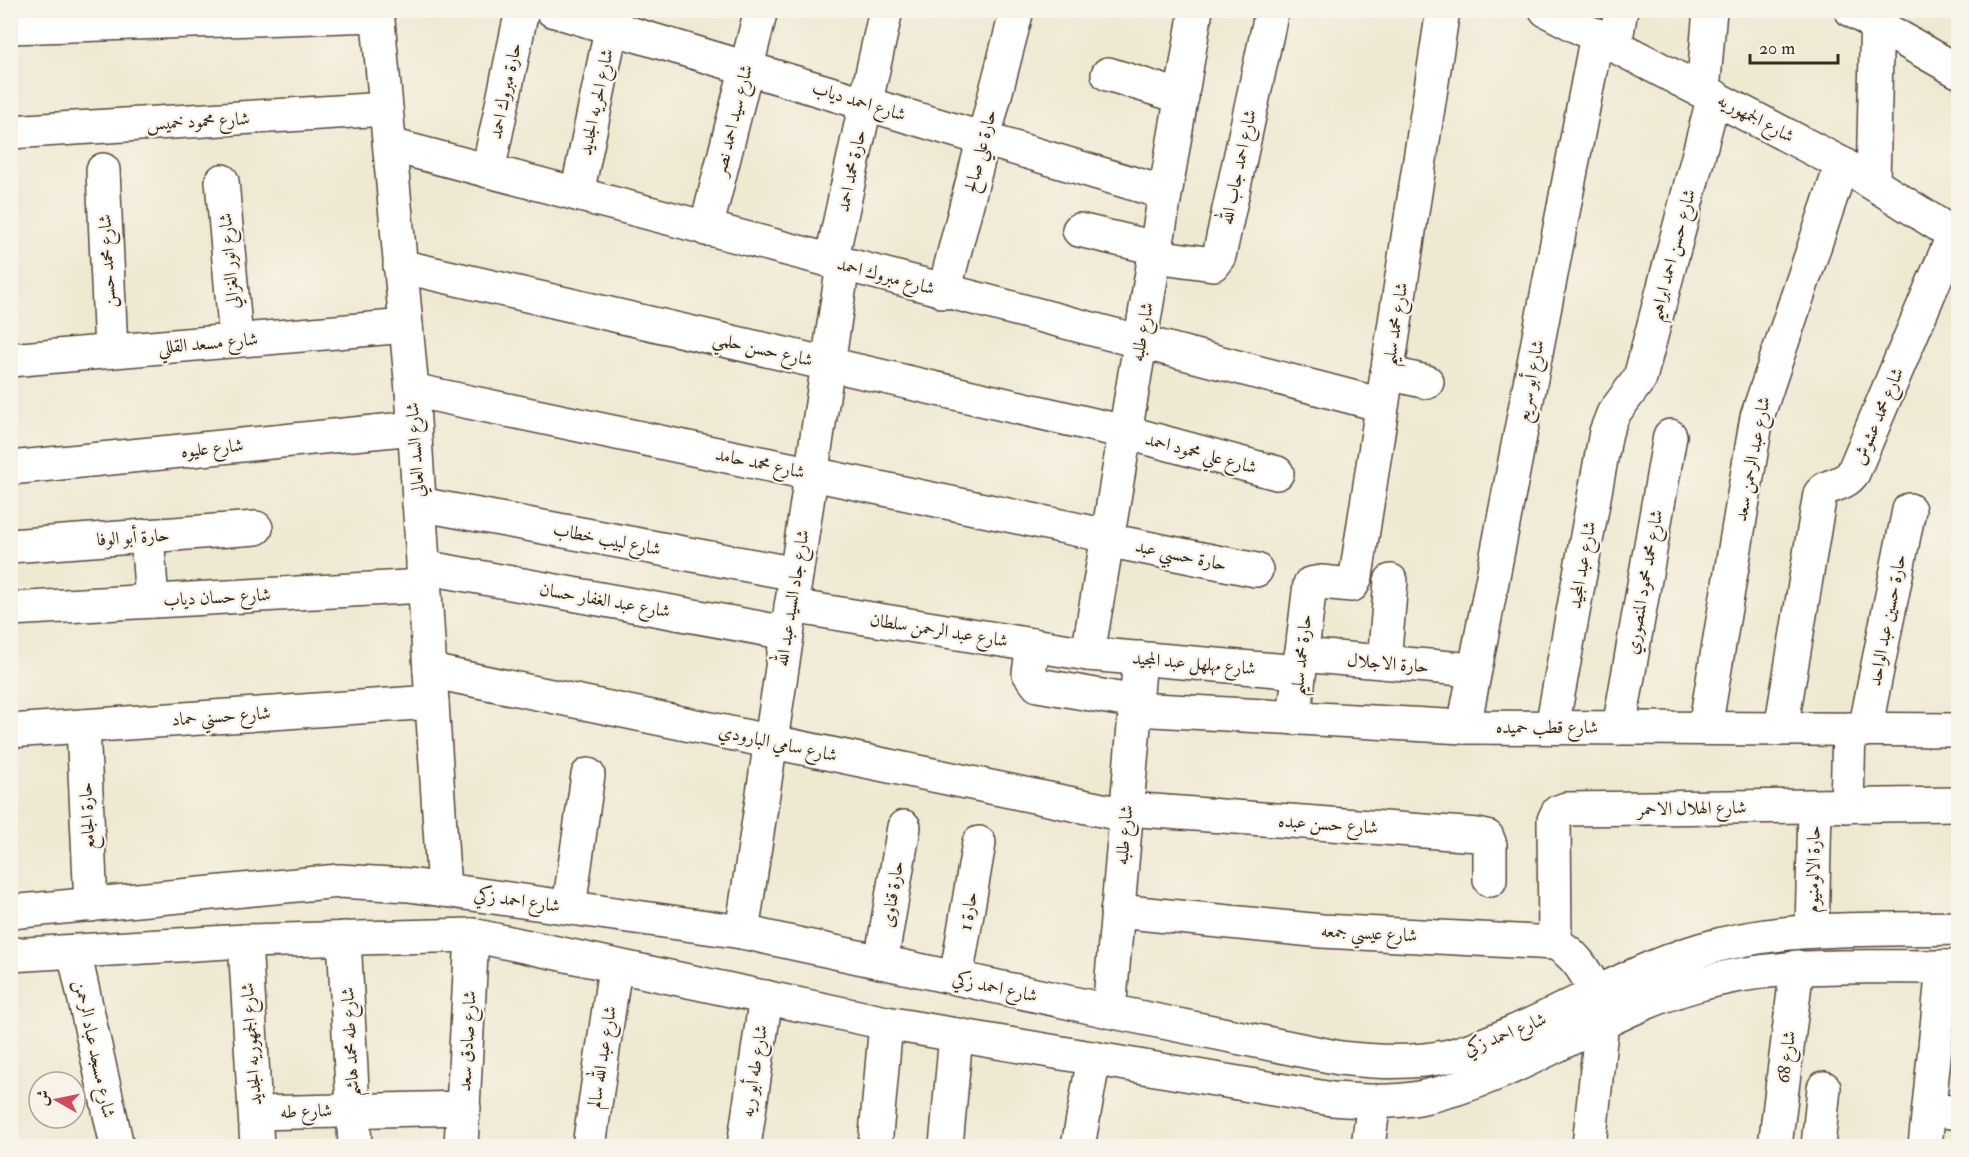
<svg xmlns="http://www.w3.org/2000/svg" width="1969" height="1157" font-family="'IM FELL Double Pica',Amiri,serif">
  <rect width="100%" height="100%" fill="#f7f3e8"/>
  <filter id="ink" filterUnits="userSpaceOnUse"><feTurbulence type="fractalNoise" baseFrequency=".0167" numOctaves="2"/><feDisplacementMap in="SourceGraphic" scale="12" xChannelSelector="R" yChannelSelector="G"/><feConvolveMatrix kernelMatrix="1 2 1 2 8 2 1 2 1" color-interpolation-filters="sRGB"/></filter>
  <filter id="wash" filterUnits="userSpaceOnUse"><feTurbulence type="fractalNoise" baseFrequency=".008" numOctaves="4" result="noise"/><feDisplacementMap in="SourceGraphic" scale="24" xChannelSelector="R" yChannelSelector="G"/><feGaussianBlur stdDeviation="1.35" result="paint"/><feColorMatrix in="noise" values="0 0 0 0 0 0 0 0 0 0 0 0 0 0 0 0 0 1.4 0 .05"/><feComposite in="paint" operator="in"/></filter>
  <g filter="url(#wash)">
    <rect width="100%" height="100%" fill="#eee9d1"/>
  </g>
  <g filter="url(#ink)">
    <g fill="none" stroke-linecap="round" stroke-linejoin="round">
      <g stroke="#564739" stroke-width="36">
        <g id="street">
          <path d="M377 10 412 390 444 890"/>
          <path d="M552 10 1165 193"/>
          <path d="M1546 10 1842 164 1958 237"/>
          <path d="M1851 10 1958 71"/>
          <path d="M10 27 378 15"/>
          <path d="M1615 45 1621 10"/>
          <path d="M1108 74 1182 97"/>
          <path d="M1703 91 1710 10"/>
          <path d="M10 132 386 109"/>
          <path d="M390 145 1382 405"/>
          <path d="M103 170 111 351"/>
          <path d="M488 171 522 10"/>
          <path d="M222 181 236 340"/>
          <path d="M1873 183 1877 10"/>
          <path d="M577 194 615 10"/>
          <path d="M706 229 761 10"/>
          <path d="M1079 230 1156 248"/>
          <path d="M1155 256 1213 264 1219 256 1272 10"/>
          <path d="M831 262 886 10"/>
          <path d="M400 266 1125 432 1277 473"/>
          <path d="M944 292 1017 10"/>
          <path d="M10 360 406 326"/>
          <path d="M1387 373 1427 382"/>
          <path d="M412 390 1108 536"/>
          <path d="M10 468 414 428"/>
          <path d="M419 504 796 574"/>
          <path d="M147 536 152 601"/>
          <path d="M1107 540 1256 570"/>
          <path d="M10 546 256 528"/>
          <path d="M423 567 787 633"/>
          <path d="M791 606 1088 654 1299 672"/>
          <path d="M10 609 424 586"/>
          <path d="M1033 645 1029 673 1038 685 1136 702"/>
          <path d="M1088 654 1196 10"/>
          <path d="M1301 655 1474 670"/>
          <path d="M1384 662 1391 581"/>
          <path d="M430 671 1126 815"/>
          <path d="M1135 709 1464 727 1958 730"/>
          <path d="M1294 718 1310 584 1321 582 1352 585 1356 576 1443 10"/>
          <path d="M83 726 91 905"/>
          <path d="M1464 727 1597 35"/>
          <path d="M1552 727 1606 432 1613 414 1640 378 1714 96"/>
          <path d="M1619 728 1670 436"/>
          <path d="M1705 728 1757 417 1842 164"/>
          <path d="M1781 729 1820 494C1828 483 1843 487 1853 473L1954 234"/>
          <path d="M1865 730 1909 510"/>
          <path d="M10 731 432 702"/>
          <path d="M1847 806 1849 729"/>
          <path d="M1127 809 1478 835 1487 837 1490 845V880"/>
          <path d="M569 907 588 775"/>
          <path d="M1117 911 1322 931 1555 943C1577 955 1585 972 1597 993"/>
          <path d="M1812 931 1815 807"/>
          <path d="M742 932 843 265"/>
          <path d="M344 938 355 1146"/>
          <path d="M245 941 257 1146"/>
          <path d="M1555 943 1554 820 1558 812 1566 809 1958 804"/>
          <path d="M74 951 117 1146"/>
          <path d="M881 962 904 827"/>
          <path d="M956 978 979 843"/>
          <path d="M1109 1011 1140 658"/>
          <path d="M1929 1109 1958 1113"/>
          <path d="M256 1113 464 1108"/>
          <path d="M461 1146 472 935"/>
          <path d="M589 1146 615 967"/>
          <path d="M744 1146 766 997"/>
          <path d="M875 1146 886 1023"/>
          <path d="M946 1146 956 1035"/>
          <path d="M1078 1146 1094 1058"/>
          <path d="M1368 1146 1374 1101"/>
          <path d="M1589 1146 1602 1021"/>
          <path d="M1775 1146 1797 967"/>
          <path d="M1818 1146 1824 1088"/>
          <path d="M1925 1146 1943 967"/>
        </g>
      </g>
      <g stroke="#564739" stroke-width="36">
        <g id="secondary">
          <path d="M10 912 339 881 409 885 742 932 1109 1011 1340 1058C1376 1062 1413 1064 1449 1056 1474 1050 1498 1039 1521 1029 1581 1002 1638 969 1700 950 1784 925 1872 930 1958 928"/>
          <path d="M10 955 245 941 472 935 886 1023 1332 1099C1361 1101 1391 1103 1419 1098 1518 1079 1600 1012 1696 985 1782 960 1871 968 1958 967"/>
        </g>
      </g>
      <use href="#street" stroke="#fff" stroke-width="33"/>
      <use href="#secondary" stroke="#fff" stroke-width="33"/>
    </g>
  </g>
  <g text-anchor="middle" stroke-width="4.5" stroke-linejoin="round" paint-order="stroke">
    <g font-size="18" fill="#3b2a1e" stroke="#f7f3e8">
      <text transform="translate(505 91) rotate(-78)" y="6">حارة مبروك احمد</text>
      <text transform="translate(859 101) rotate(17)" y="6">شارع احمد دياب</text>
      <text transform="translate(596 102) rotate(-78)" y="6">شارع الحريه الجديد</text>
      <text transform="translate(1756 118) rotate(28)" y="6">شارع الجمهوريه</text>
      <text transform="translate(733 120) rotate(-76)" y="6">شارع سيد احمد نصر</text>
      <text transform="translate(198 121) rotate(-3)" y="6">شارع محمود خميس</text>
      <text transform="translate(980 151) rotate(-76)" y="6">حارة علي صالح</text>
      <text transform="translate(1238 167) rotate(-78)" y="6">شارع احمد جاب الله</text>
      <text transform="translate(851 171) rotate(-78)" y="6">حارة محمد احمد</text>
      <text transform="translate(1672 255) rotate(-75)" y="6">شارع حسن احمد ابراهيم</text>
      <text transform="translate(107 261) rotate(-93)" y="6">شارع محمد حسن</text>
      <text transform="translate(229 261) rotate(-95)" y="6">شارع انور الغزالي</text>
      <text transform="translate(886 276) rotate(15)" y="6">شارع مبروك احمد</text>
      <text transform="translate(1395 324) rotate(-81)" y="6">شارع محمد سليم</text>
      <text transform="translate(1142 332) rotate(-80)" y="6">شارع طلبه</text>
      <text transform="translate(208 343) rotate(-5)" y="6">شارع مسعد القللي</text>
      <text transform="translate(763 349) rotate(13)" y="6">شارع حسن حلمي</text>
      <text transform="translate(1530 381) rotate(-79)" y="6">شارع أبو سريع</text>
      <text transform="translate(1878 416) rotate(-67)" y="6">شارع محمد عشوش</text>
      <text transform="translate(212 448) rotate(-6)" y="6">شارع عليوه</text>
      <text transform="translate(415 450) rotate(-94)" y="6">شارع السد العالي</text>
      <text transform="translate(1201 453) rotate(15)" y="6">شارع علي محمود احمد</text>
      <text transform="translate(1752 459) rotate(-79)" y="6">شارع عبد الرحمن سعد</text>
      <text transform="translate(760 463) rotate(12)" y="6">شارع محمد حامد</text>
      <text transform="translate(133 537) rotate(-4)" y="6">حارة أبو الوفا</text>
      <text transform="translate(607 539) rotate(11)" y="6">شارع لبيب خطاب</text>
      <text transform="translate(1181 555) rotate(12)" y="6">حارة حسبي عبد</text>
      <text transform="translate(1582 565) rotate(-80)" y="6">شارع عبد المجيد</text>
      <text transform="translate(1644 582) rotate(-80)" y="6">شارع محمد محمود المنصوري</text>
      <text transform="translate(217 597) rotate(-3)" y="6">شارع حسان دياب</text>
      <text transform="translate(792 598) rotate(-81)" y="6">شارع جاد السيد عبد الله</text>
      <text transform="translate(605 600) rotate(10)" y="6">شارع عبد الغفار حسان</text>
      <text transform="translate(1887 620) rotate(-79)" y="6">حارة حسين عبد الواحد</text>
      <text transform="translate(939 630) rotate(9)" y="6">شارع عبد الرحمن سلطان</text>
      <text transform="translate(1301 655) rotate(-84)" y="6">حارة محمد سليم</text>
      <text transform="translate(1194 663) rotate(5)" y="6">شارع مهلهل عبد المجيد</text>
      <text transform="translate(1388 663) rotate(5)" y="6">حارة الاجلال</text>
      <text transform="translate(221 716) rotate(-4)" y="6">شارع حسني حماد</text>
      <text x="1547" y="733">شارع قطب حميده</text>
      <text transform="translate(778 743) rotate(12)" y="6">شارع سامي البارودي</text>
      <text transform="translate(1692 808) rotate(-1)" y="6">شارع الهلال الاحمر</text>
      <text transform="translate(87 816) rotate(-93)" y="6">حارة الجامع</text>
      <text transform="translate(1328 824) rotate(4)" y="6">شارع حسن عبده</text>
      <text transform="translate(1124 835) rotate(-85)" y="6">شارع طلبه</text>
      <text transform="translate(1813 869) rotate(-89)" y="6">حارة الالومنيوم</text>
      <text transform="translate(892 894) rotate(-81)" y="6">حارة قناوى</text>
      <text transform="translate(517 900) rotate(8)" y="6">شارع احمد زكي</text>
      <text transform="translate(968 911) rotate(-81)" y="6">حارة 1</text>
      <text transform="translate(1369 933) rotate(3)" y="6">شارع عيسي جمعه</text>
      <text transform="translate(995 987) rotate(12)" y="6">شارع احمد زكي</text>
      <text transform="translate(1505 1034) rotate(-22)" y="6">شارع احمد زكي</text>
      <text transform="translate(467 1041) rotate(-87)" y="6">شارع صادق سعد</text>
      <text transform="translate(350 1042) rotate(-93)" y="6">شارع طه محمد هاشم</text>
      <text transform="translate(251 1044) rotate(-94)" y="6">شارع الجمهوريه الجديد</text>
      <text transform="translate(95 1049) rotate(78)" y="6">شارع مسجد عباد الرحمن</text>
      <text transform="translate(602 1057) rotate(-81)" y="6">شارع عبد الله سالم</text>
      <text transform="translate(1786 1057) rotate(-83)" y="6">شارع 68</text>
      <text transform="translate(754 1071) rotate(-81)" y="6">شارع طه أبو ريه</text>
      <text transform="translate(306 1111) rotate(-2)" y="6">شارع طه</text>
    </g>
  </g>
  <rect width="1969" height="1157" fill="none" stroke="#f7f3e8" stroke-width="36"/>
  <g transform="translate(57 1100) rotate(279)"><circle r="28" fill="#f7f3e8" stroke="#aca397" stroke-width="1.5"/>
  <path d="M0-4.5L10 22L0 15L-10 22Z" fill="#d1495b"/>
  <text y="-9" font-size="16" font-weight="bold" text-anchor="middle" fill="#3b2a1e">ش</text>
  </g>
  <path d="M1750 54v9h88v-9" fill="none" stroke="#3b2a1e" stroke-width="3"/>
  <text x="1759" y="54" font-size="18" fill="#3b2a1e" stroke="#f7f3e8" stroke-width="4.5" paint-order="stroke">20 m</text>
</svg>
